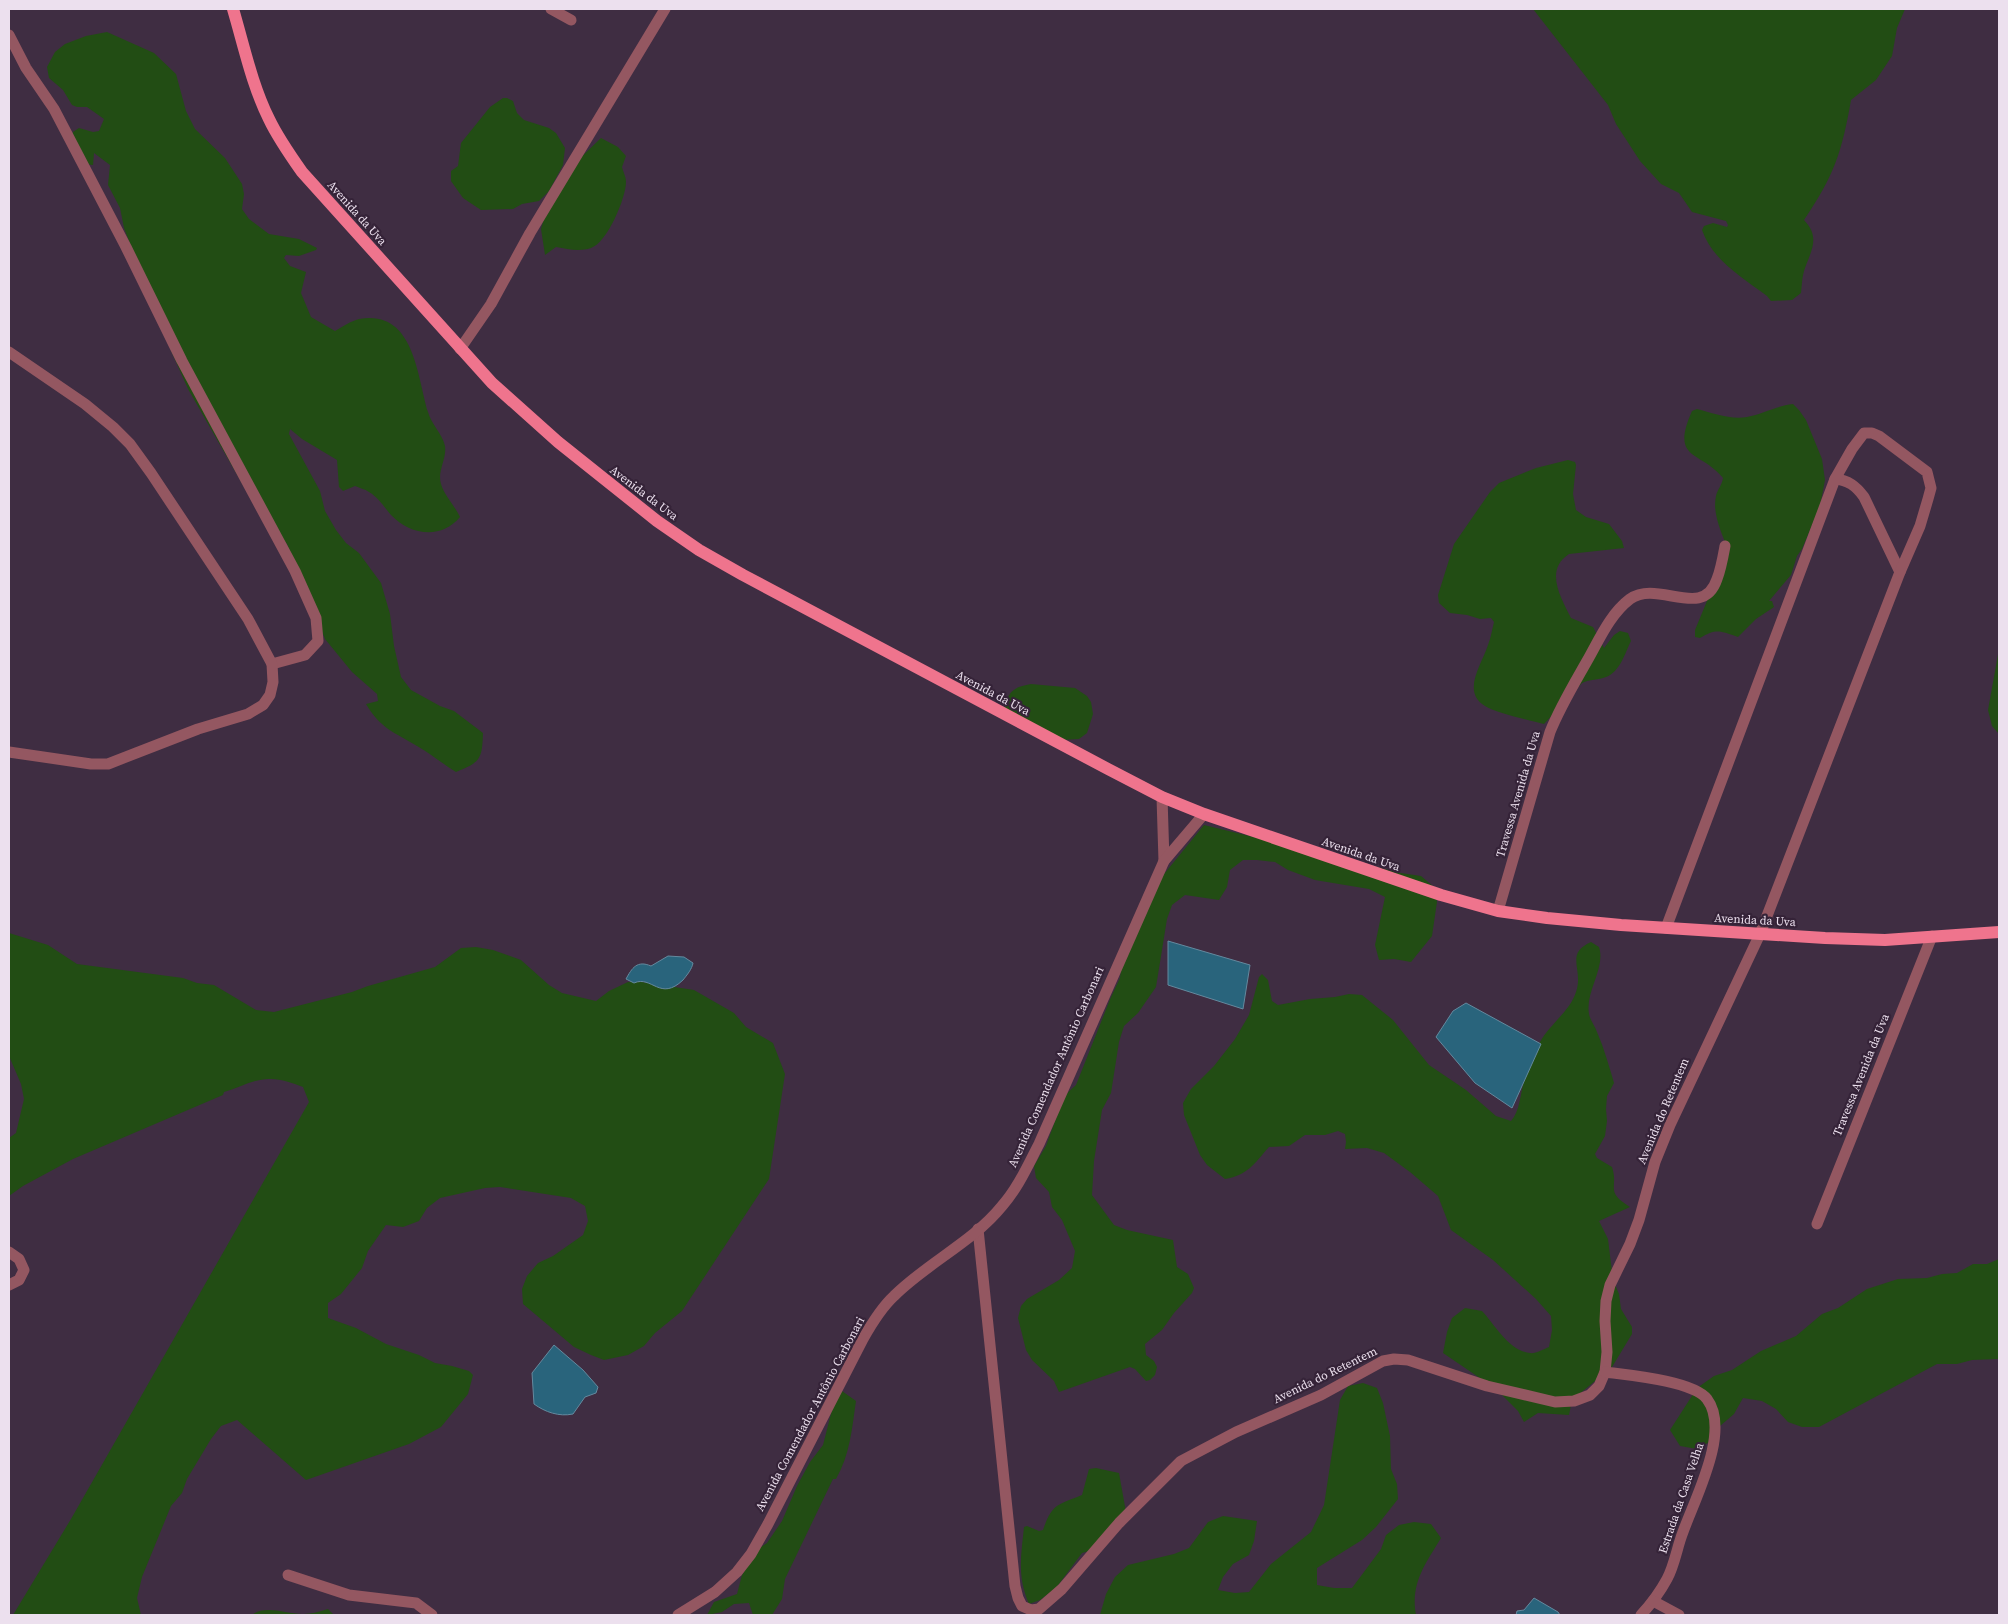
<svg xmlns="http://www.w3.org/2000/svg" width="2008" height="1624" font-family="'Source Serif 4',serif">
  <rect width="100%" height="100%" fill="#3f2d42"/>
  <g fill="#224d14">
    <path d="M1533 9H1905L1897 28 1892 56 1876 80 1851 100C1842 152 1834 176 1804 220 1820 237 1812 249 1805 268 1802 276 1802 285 1801 293L1792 300 1771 301 1767 296C1742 277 1713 261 1702 230L1704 226 1713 223 1727 227 1728 225 1726 221 1692 212 1679 193 1661 184 1640 161 1616 124 1608 105Z"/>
    <path d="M107 32 154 53 176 74 186 111 195 129 225 158 242 184 244 194 242 209 249 219 269 234 299 239 317 248 316 250 299 256 286 255 284 258 290 266 306 272 301 293 311 317 335 331C342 327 351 321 359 319 414 309 417 375 428 412 431 424 442 433 445 446 447 459 437 471 441 484 444 495 455 506 460 517 441 540 410 535 391 515 384 507 379 498 369 492 365 489 359 488 355 486L343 491 339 487 337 460 302 439 290 429 289 434 320 491 325 511 336 530 346 543 359 553 381 583 390 614 394 646 401 677 411 690 440 706 454 711 483 733C482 759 481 762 456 772 443 764 431 754 417 746 394 732 381 729 366 704L378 701 377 694 352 672 325 639 287 544 274 529 243 485 188 389 172 353 124 228 120 208 108 185 110 165 94 153 93 165 84 164 73 138V132L79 128 93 132 99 131 104 119 87 107H77L72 105 63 90 49 78 47 67 55 52 65 44 86 36Z"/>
    <path d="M503 98H507L513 101 517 113 524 120 549 128 556 133 565 148 563 165 549 191 539 201 522 204 513 209 481 210 463 198 451 181V171L458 166 461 143 490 107Z"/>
    <path d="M601 138 618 147 626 156 622 167C623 172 626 176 626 182 626 198 607 243 591 248 579 252 568 249 556 247L545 255 541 229 547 207 574 164Z"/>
    <path d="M1793 404 1799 410 1806 420 1822 459 1825 480 1820 506 1802 549 1797 556 1791 575 1769 601H1772L1774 607 1756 619 1738 637C1721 631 1716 628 1700 638L1695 637V630L1728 550C1722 533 1712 514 1716 496 1717 490 1722 485 1723 478 1700 450 1670 461 1692 411L1697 409C1712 413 1731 420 1747 417 1763 414 1776 406 1793 404Z"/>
    <path d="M1568 460 1575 462 1576 465 1573 494 1576 510 1586 517 1609 524 1622 541 1624 548 1569 554C1544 570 1561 598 1571 618L1593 627 1604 648 1614 635 1620 631 1628 633 1631 641C1625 653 1620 672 1606 677 1598 680 1590 679 1582 683L1544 724C1530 720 1495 713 1485 706 1461 692 1482 664 1488 645 1491 637 1492 630 1494 622L1491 618 1480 619 1467 615 1450 613 1439 603 1438 595 1454 544 1490 492 1499 483 1536 468Z"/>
    <path d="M1999 649V734L1992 726 1988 710Z"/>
    <path d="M1031 684 1075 688 1087 696 1091 702 1093 714 1087 733 1079 739 1060 740 1009 717 1004 706C1010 690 1014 687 1031 684Z"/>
    <path d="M1204 825 1401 873 1421 876 1434 887 1437 902 1432 936 1411 962 1394 959 1379 960 1375 945 1385 897 1369 889 1315 880 1288 870 1275 862 1257 860H1243L1230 870 1227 887 1219 900 1185 895 1172 905 1167 919 1156 987 1138 1013 1124 1026 1119 1042 1111 1093 1102 1110 1094 1161 1092 1195 1114 1225 1127 1230 1173 1240 1177 1267 1188 1274 1194 1288 1192 1293 1174 1313 1162 1330 1145 1344 1146 1355 1154 1361 1157 1367 1155 1375 1150 1380 1146 1381 1135 1369 1130 1367 1059 1392 1054 1381 1032 1360 1026 1350 1018 1318 1021 1306 1027 1299 1059 1280 1072 1268 1075 1251 1062 1220 1052 1207 1049 1192 1036 1178 1034 1166 1046 1146 1064 1096 1076 1085 1111 997 1120 978 1122 961 1151 890Z"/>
    <path d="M9 933 48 945 77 964 183 978 197 983 214 985 256 1010 274 1012 352 992 368 986 435 967 461 948 476 947 493 950 521 960 549 985 562 993 596 1001 609 991 628 982H642L694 990 734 1013 746 1027 773 1043 785 1074 769 1179 682 1311 655 1333 644 1346 628 1355 604 1360 591 1355 574 1347 523 1304 522 1289 527 1276 538 1263 553 1256 583 1235 588 1221 585 1206 571 1198 500 1187 485 1188 440 1198 427 1208 419 1221 403 1227 386 1225 368 1251 362 1268 341 1294 328 1303V1318L356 1328 386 1344 419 1355 435 1363 452 1366 469 1371 473 1375 468 1394 441 1427 409 1444 306 1480 237 1420 221 1426 211 1439 187 1479 182 1493 171 1506 142 1577 137 1598 141 1615H13L71 1519 309 1102 303 1087C292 1083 282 1079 271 1079 255 1078 239 1088 224 1092L223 1095 73 1159 23 1186 9 1196V1138L16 1133 24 1099 21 1084 9 1056Z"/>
    <path d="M1591 942 1599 947C1606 968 1585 991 1589 1014 1590 1020 1595 1026 1597 1032 1604 1048 1609 1066 1614 1083L1607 1096 1606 1109 1607 1121 1605 1136 1595 1154 1597 1158 1612 1167C1619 1188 1604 1191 1630 1207L1599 1221 1608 1239 1613 1280 1619 1294 1621 1309 1632 1327V1334L1612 1367 1572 1400 1569 1415 1538 1413 1524 1422 1518 1411 1496 1389 1443 1353 1447 1332 1452 1318 1465 1308 1482 1311C1495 1325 1509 1351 1530 1353 1535 1354 1544 1349 1549 1347L1552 1330 1551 1316 1536 1299 1493 1260 1451 1230 1438 1196 1410 1172 1384 1153 1367 1148 1345 1149 1346 1142 1345 1134 1338 1131 1325 1135H1305L1289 1146 1269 1147C1254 1164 1248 1175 1225 1179L1207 1165 1200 1155 1184 1115 1183 1103 1191 1089 1214 1066 1235 1039 1249 1015 1259 977 1262 974 1268 980 1272 1001 1278 1005 1310 999 1335 997 1349 994 1362 995 1393 1020 1429 1065 1466 1090 1496 1116 1511 1121C1520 1111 1520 1095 1524 1081 1527 1068 1534 1054 1540 1042 1550 1024 1570 1011 1576 992 1584 969 1564 954 1591 942Z"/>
    <path d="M1999 1259V1359L1972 1360 1957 1364H1937L1819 1427H1802L1788 1422 1776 1409 1762 1401 1743 1398 1734 1414 1720 1426 1713 1440 1697 1449 1680 1446 1670 1430 1697 1388 1714 1376 1732 1370 1761 1351 1796 1336 1822 1314 1838 1308 1867 1289 1898 1279 1927 1278 1942 1274 1957 1273 1973 1264H1987Z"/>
    <path d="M1363 1383 1377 1388 1383 1403 1390 1436 1391 1469 1397 1484 1398 1499 1376 1527 1362 1540 1317 1568V1585L1334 1588H1352L1381 1549 1386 1535 1399 1525 1414 1522 1431 1524 1441 1538C1426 1563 1410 1583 1416 1615H1100L1106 1594 1115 1577 1128 1565 1174 1554 1189 1548 1208 1522 1223 1516 1257 1521 1254 1541 1249 1555 1233 1564 1223 1577 1218 1590 1235 1593 1249 1592 1271 1564 1311 1532 1324 1505 1340 1400 1348 1386Z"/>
    <path d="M842 1391 856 1401C852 1428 850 1455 836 1479H833L785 1579 782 1599 772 1615H753L749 1603 734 1604 722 1612 707 1615 714 1602 737 1594 742 1575 758 1549 767 1543 782 1521 797 1486 810 1462 823 1445 834 1402Z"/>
    <path d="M1096 1468 1119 1473 1126 1512 1096 1549 1082 1553 1056 1588 1040 1600 1029 1604C1017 1576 1021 1556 1024 1527L1027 1526 1039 1531 1043 1530C1052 1504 1057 1505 1082 1495L1089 1469Z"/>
    <path d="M328 1609 334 1615H252C266 1604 288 1615 304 1614 312 1614 321 1611 328 1609Z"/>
  </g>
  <g fill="#29647c" stroke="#64899e">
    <path d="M1168 941 1250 965 1243 1009 1168 985Z"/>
    <path d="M668 956 684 957 693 963C692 969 687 975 683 980 660 1002 652 975 634 983L626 979C632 968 637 960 651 966Z"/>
    <path d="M1466 1003 1541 1044 1512 1108 1475 1083 1436 1037 1453 1011Z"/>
    <path d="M554 1345 583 1370 598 1387 596 1393 585 1397 573 1414C559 1417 545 1412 534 1404L532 1373Z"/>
    <path d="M1534 1598 1558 1612 1560 1615H1516L1517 1611 1524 1610Z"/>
  </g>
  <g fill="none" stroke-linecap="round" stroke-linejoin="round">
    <g stroke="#945761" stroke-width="11">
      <path d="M551 9 571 20"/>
      <path d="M9 35 26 68 54 109 126 247 182 361 295 571 316 618 318 641 305 655 272 664"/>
      <path d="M460 349 491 304 530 233 665 9"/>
      <path d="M9 352 85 404 113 427 130 444 151 473 248 619 272 664 273 682 270 695 263 705 248 714 198 729 108 764H91L9 752"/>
      <path d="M1835 479C1848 480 1856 486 1864 497L1900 572"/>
      <path d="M1162 797 1164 861"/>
      <path d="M1498 911 1550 732C1560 707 1574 684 1587 661 1599 640 1610 614 1630 599 1658 579 1703 621 1717 579 1721 569 1723 557 1725 546"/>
      <path d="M1817 1224 1932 936"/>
      <path d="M978 1229 1015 1586 1018 1598 1022 1606 1031 1610 1039 1609 1062 1589 1119 1523 1181 1461 1236 1432 1321 1395 1383 1361 1394 1359 1408 1360 1487 1386 1555 1402 1574 1401 1590 1395 1599 1386 1605 1372 1607 1352 1605 1321 1606 1301 1610 1285 1630 1244 1639 1220 1655 1162 1670 1125 1760 934 1900 572 1920 526 1928 499 1931 488 1927 472 1879 436 1872 433H1864L1852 449 1835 479 1666 928"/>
      <path d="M9 1252 19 1259 24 1270 19 1280 9 1285"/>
      <path d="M1605 1372C1628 1375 1693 1381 1707 1399 1731 1431 1695 1498 1683 1532 1677 1547 1675 1564 1667 1579 1660 1592 1651 1604 1641 1615"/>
      <path d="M288 1575 349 1595 416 1603 432 1615"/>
      <path d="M1653 1601 1679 1615"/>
      <path d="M678 1615 715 1592 737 1572 751 1554 768 1524 863 1339C872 1323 881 1308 894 1296 927 1263 973 1242 1002 1206 1018 1188 1028 1165 1039 1144L1164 861 1204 814"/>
    </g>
    <path stroke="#ef748d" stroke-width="12" d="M233 9C244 46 252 85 269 119 278 138 290 155 302 172L492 383 558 442 657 521 699 550 743 575 1108 769 1162 797 1204 814 1441 895 1498 911 1547 918 1621 925 1825 938 1885 940 1999 932"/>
  </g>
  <g text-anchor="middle" stroke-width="4.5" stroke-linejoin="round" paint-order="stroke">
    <g font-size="12" fill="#ece0ee" stroke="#352338">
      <text transform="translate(357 213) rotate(48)" y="4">Avenida da Uva</text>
      <text transform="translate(644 493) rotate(37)" y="4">Avenida da Uva</text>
      <text transform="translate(993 693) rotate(28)" y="4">Avenida da Uva</text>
      <text transform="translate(1518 794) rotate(-74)" y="4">Travessa Avenida da Uva</text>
      <text transform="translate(1361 854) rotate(19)" y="4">Avenida da Uva</text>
      <text transform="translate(1755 920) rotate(3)" y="4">Avenida da Uva</text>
      <text transform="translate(1056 1067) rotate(-66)" y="4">Avenida Comendador Antônio Carbonari</text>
      <text transform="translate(1861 1075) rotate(-68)" y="4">Travessa Avenida da Uva</text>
      <text transform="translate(1663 1111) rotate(-67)" y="4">Avenida do Retentem</text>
      <text transform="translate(1325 1375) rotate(-26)" y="4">Avenida do Retentem</text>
      <text transform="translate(810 1414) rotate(-62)" y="4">Avenida Comendador Antônio Carbonari</text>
      <text transform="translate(1681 1498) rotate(-71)" y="4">Estrada da Casa Velha</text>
    </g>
  </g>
  <rect width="2008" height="1624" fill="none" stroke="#ece0ee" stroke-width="20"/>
</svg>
